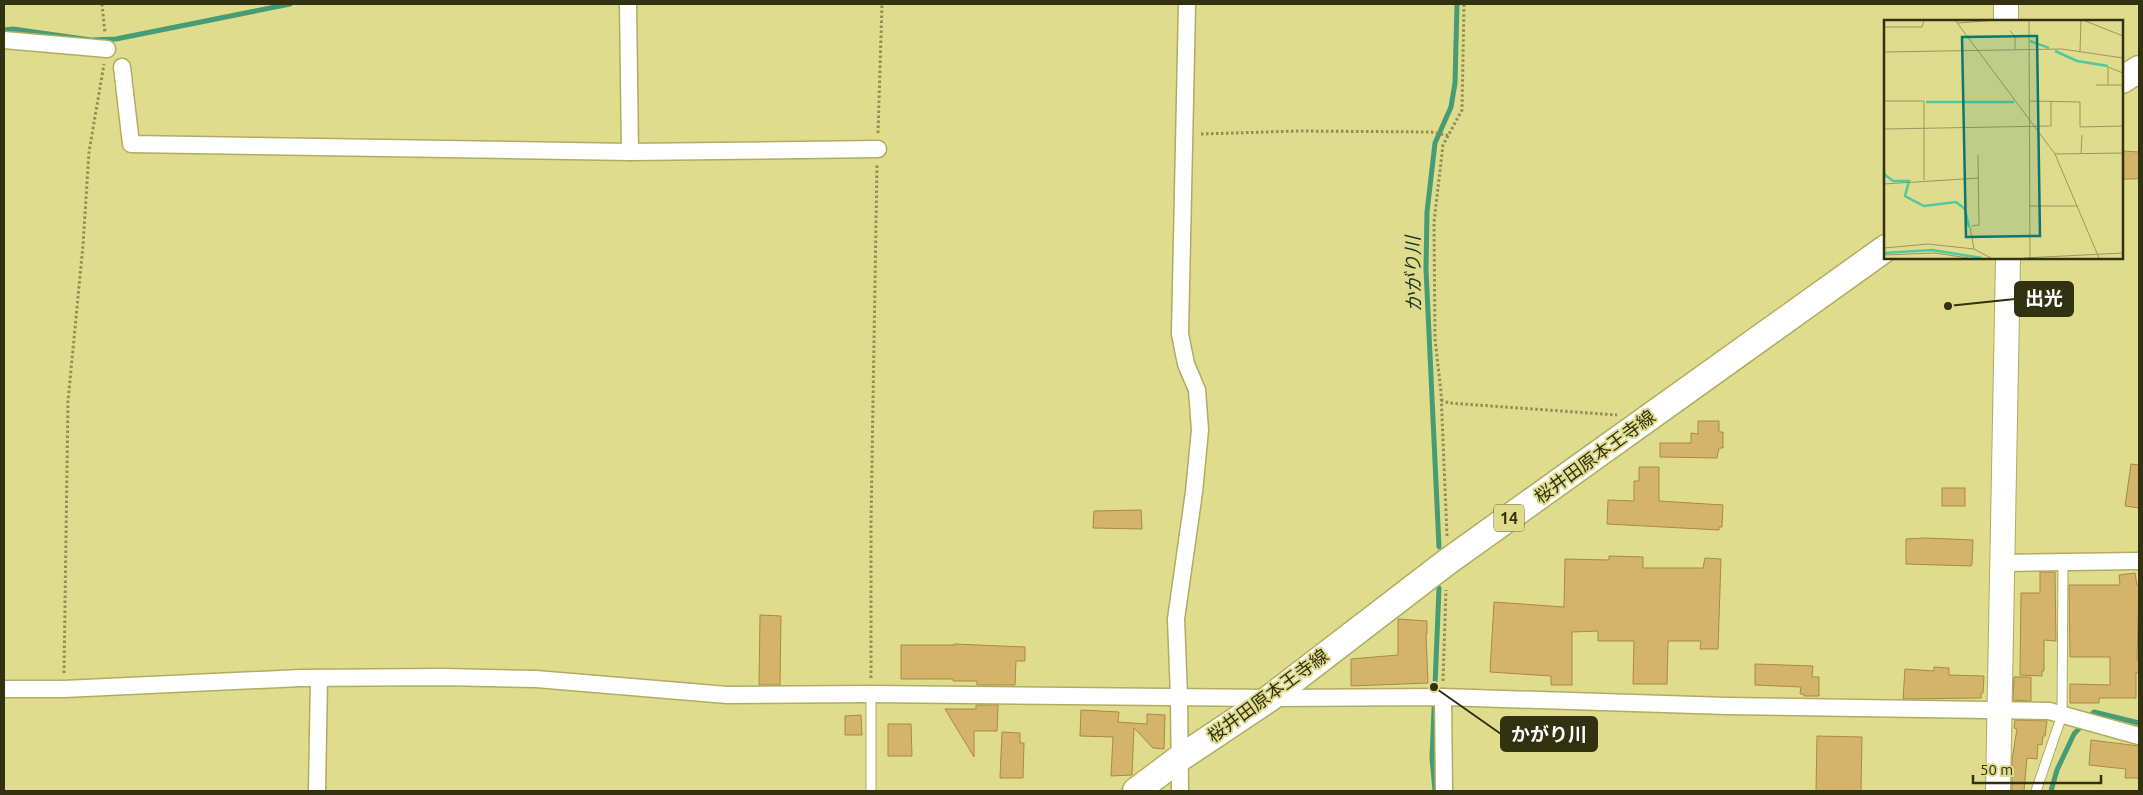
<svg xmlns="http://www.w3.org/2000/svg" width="2143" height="795" font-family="Ubuntu,'Noto Sans JP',sans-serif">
  <rect width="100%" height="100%" fill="#dfdc8e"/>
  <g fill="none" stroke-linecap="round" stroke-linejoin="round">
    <g stroke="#469c74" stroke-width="5">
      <path d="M4 30 13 29 91 40 116 39 290 4"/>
      <path d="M1439 547 1426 269 1427 212 1435 143 1451 107 1455 83 1457 4"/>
      <path d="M1435 791 1432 758 1439 588"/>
      <path d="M2051 791 2057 770 2074 734 2094 712 2139 723"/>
    </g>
  </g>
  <g fill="#d4b46b" stroke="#a98a41">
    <path d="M2122 151 2139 152V177L2137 179H2122Z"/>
    <path d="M1698 421H1719V432H1723V448H1719L1717 458 1660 457V443H1691V433L1698 434Z"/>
    <path d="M2131 464 2139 465V508L2125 506Z"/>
    <path d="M1639 467H1659V501L1723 505 1722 527H1719V530L1607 524 1608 500 1634 501V481H1639Z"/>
    <rect x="1942" y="488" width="23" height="18"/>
    <path d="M1141 510 1142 529 1093 528 1094 511Z"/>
    <path d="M1926 538 1973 540 1972 564 1971 566 1906 564V539Z"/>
    <path d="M1609 556 1643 557V568H1703L1705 558 1721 559 1718 649H1700L1701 641H1668L1667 684H1633L1634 641H1598V631L1572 632V685H1551V676L1490 672 1494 602 1564 607 1565 559 1609 560Z"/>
    <path d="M2040 572H2055L2056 641 2044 640V671H2042V676L2020 675 2021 593H2040Z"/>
    <path d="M2135 573 2137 585H2139L2137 660H2139V673H2136V698H2099V703H2070V684L2110 685V657H2070L2069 585H2120L2119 575Z"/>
    <path d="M760 615 781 616 780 685H759Z"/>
    <path d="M1398 619 1427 621V634H1426L1428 683 1351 686V659L1398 655Z"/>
    <path d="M954 644 1025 647V661H1016L1015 685H977V681H953V679H901V645H954Z"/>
    <path d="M1755 664 1813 666 1812 677H1819V696H1804V694H1800L1801 687 1755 685Z"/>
    <path d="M1934 667 1949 668V675L1984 676 1983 693H1981V698L1903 699 1905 669 1934 671Z"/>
    <path d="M2014 677H2031V701L2013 700Z"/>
    <path d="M976 705H998L997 731H974V757L945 709H976Z"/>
    <path d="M1081 710 1119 712 1118 722 1147 724V714L1165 715 1164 749 1153 748 1134 728 1132 775 1111 776 1113 737 1080 736Z"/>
    <path d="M861 715 862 735H845V716Z"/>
    <path d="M2015 720 2047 721 2045 736H2043L2042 745 2038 744 2037 759 2027 758 2024 791H2012V760L2017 729 2014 728Z"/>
    <path d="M888 724H911L912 756H888Z"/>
    <path d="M1002 732 1020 733V743H1024L1023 778H1000Z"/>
    <path d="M1817 736 1862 737 1861 791H1816Z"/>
    <path d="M2091 740 2139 746V778H2125L2126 769 2089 765Z"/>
  </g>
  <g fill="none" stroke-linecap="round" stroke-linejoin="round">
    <g stroke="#b1ad60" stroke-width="11">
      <g id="lane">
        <path d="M871 791V694"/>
        <path d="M2036 791 2062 715 2063 562"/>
      </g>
    </g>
    <g stroke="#b1ad60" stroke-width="19">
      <g id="street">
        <path d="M628 4 630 152"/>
        <path d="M4 40 107 49"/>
        <path d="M122 67 131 144 630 152 878 149"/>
        <path d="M2003 563 2139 561"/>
        <path d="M4 689H64L301 678 443 677 536 679 727 695 871 694 1270 698 1443 697 1727 706 2049 711 2139 736"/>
        <path d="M1443 697 1444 791"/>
        <path d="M317 791 319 678"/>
        <path d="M1180 791 1179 696 1176 619 1194 492 1200 430 1197 390 1186 364 1180 334 1187 4"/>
      </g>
    </g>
    <g stroke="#b1ad60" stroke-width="26">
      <g id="secondary">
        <path d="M2006 4V21"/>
        <path d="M1998 791 2008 258"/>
      </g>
    </g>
    <g stroke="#b1ad60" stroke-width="29">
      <g id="primary">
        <path d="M2122 80 2139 69"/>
        <path d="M1136 791 1180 758 1270 698 1447 562 1886 248"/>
      </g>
    </g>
    <g stroke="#918f55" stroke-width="3" stroke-dasharray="2.5 2.5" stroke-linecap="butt">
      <path d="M102 4 105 33"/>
      <path d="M878 133 882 4"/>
      <path d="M1201 134 1298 131 1431 132 1450 136"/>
      <path d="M1441 400 1449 403 1617 415"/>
      <path d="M1447 536 1441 392 1435 339 1434 222 1443 145 1462 110 1464 4"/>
      <path d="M64 673 68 401 83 245 89 152 104 64"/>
      <path d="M871 678V522L877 164"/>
      <path d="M1443 681 1446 590"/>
    </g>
    <use href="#lane" stroke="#fff" stroke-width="9"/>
    <use href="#street" stroke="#fff" stroke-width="16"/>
    <use href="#secondary" stroke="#fff" stroke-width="24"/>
    <use href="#primary" stroke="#fff" stroke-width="26"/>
  </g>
  <g text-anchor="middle" stroke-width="4" stroke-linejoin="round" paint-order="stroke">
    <rect fill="#dfdc8e" stroke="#666436" stroke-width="1" x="1494" y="504.5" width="30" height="27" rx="4"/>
    <g font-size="16" font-weight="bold" fill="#323110">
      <text x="1509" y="524">14</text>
    </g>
    <g font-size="18" fill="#323110" stroke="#dfdc8e">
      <text transform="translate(1595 457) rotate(-36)" y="6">桜井田原本王寺線</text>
      <text transform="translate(1268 696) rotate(-36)" y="6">桜井田原本王寺線</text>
    </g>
    <g font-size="19" font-style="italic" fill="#183328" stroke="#dfdc8e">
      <text transform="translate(1413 274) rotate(-91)" y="7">かがり川</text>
    </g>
  </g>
  <g transform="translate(1884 20)">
    <rect width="239" height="239" fill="#dfdc8e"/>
    <path fill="none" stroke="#4fca9f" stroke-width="2.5" d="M146 21 165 28M171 31 193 41 224 46M42 82H130M0 154 9 161H25L21 176 40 186 72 182 81 189 85 207M0 233 48 230 98 238"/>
    <path fill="none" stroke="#9a985c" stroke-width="1" d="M71 0 171 134 215 238M145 0 146 238M199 0 239 16M74 3 113 0M0 7H38L40 0M126 11 131 16V29M196 31 197 0M0 32 178 29 239 38M212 65H239M224 65V47L239 53M0 81H40V160M145 81 196 82V107L239 106M0 109 167 106V81M197 133 198 115M171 134 239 133M0 164 95 158M145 186H194M88 206 95 205 94 135M86 207 90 229M0 228 44 224 90 229 107 238M0 235 51 233 84 238M140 238 239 233"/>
    <path fill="#0f766e" fill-opacity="0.15" stroke="#0f766e" stroke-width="2.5" d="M153 16 156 216 82 217 78 17Z"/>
    <rect width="239" height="239" fill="none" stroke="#323110" stroke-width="2.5"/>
  </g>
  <path fill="none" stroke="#323110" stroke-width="2" d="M1948 306L2015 299M1434 687L1501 734"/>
  <g fill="#323110" stroke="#dfdc8e" stroke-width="2">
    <circle cx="1948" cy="306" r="5"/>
    <circle cx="1434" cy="687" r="5"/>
  </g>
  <g fill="#323110" stroke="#323110" stroke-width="2">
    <rect x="2015" y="282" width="58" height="34" rx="5"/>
    <rect x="1501" y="717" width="96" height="34" rx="5"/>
  </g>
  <g font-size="19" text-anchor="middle" font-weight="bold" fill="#fff">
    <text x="2044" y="305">出光</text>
    <text x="1549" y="741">かがり川</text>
  </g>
  <rect width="2143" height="795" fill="none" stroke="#323110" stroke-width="10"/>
  <path d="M1973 775v8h128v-8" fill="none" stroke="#323110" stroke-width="2.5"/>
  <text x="1980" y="775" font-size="15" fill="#323110" stroke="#dfdc8e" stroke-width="4" paint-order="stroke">50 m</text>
</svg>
